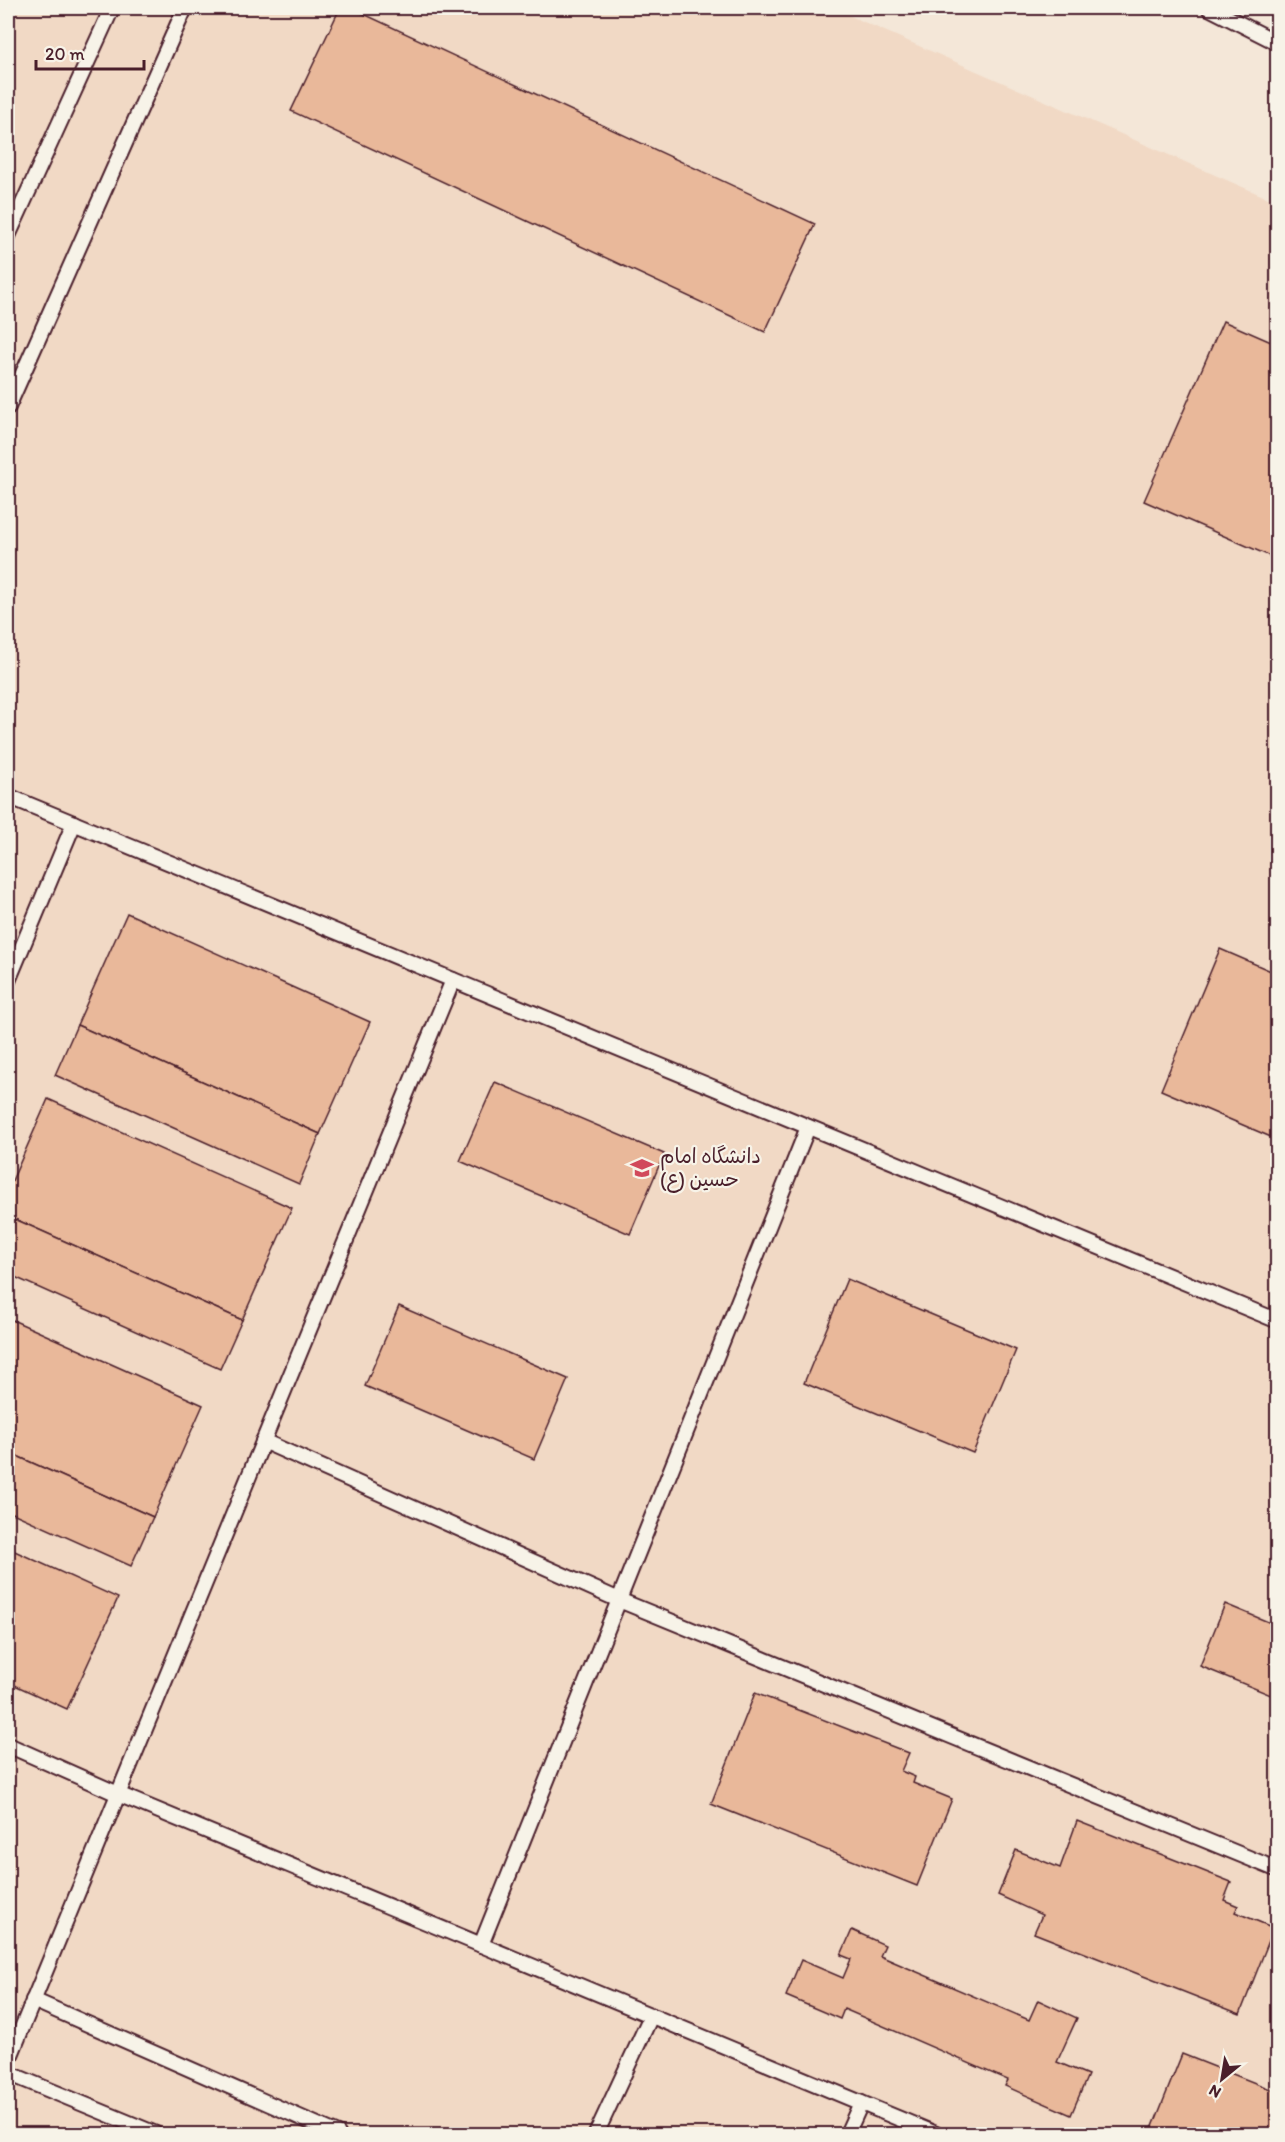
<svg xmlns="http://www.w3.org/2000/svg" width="1285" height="2142" font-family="Itim,'Playpen Sans Arabic',sans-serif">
  <rect width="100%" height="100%" fill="#f4e7d8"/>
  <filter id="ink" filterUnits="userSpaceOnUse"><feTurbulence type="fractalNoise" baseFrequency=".0167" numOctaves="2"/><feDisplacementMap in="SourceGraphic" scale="12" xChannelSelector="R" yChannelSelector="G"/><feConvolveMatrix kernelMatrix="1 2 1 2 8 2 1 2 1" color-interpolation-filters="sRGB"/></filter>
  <g filter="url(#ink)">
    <path fill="#f1d9c5" d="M8 8H832L1277 202V2134H8Z"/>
    <g fill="#e9b89a" stroke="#4a1f2b" stroke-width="1.5">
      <path d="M340 8H351L815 224 765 332 291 111Z"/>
      <path d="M1223 321 1278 345V544L1272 557 1144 501Z"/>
      <path d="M127 913 370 1022 320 1134 77 1025Z"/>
      <path d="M1220 949 1278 974V1140L1161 1090Z"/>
      <path d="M77 1025 320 1134 299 1184 55 1075Z"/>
      <path d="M495 1082 664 1154 630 1234 460 1161Z"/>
      <path d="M48 1099 292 1208 242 1320 8 1216V1190Z"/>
      <path d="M8 1216 242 1320 220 1369 8 1274Z"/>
      <path d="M847 1279 1016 1350 973 1453 804 1383Z"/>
      <path d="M399 1306 568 1379 534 1459 365 1386Z"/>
      <path d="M8 1318 203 1405 153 1517 8 1452Z"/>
      <path d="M8 1452 153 1517 131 1566 8 1511Z"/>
      <path d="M8 1548 118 1598 67 1709 8 1682Z"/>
      <path d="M1225 1604 1278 1626V1698L1200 1666Z"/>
      <path d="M755 1693 909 1753 901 1771 915 1777 913 1783 952 1799 917 1886 711 1804Z"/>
      <path d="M1077 1821 1231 1882 1224 1900 1238 1906 1235 1912 1274 1928 1240 2014 1034 1933 1042 1915 998 1895 1016 1850 1060 1868Z"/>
      <path d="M852 1930 885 1945 880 1956 1029 2020 1038 2000 1077 2018 1057 2062 1088 2075 1071 2115 1005 2086 1008 2080 844 2009 840 2019 786 1996 801 1960 843 1978 851 1959 841 1955Z"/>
      <path d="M1182 2054 1278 2092V2134H1150Z"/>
    </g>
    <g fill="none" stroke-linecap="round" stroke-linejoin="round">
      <g stroke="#4a1f2b" stroke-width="18">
        <g id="service">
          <path d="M1209 8 1278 43"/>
          <path d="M8 236 112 8"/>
          <path d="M8 407 185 8"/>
          <path d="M8 796 1278 1321"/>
          <path d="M8 981 74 823"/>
          <path d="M263 1441 619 1600 1278 1870"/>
          <path d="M8 1745 118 1794 936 2134"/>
          <path d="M481 1945 808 1127"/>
          <path d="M33 2000 338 2134"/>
          <path d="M8 2062 453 980"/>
          <path d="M8 2073 156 2134"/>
          <path d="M596 2134 651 2016"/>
          <path d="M847 2134 861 2103"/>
        </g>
      </g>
      <use href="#service" stroke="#f7f3e8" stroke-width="14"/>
    </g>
  </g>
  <defs>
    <g id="university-bare" transform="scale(1.8)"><path d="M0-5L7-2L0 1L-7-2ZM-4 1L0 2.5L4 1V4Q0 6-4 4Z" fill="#d1495b" stroke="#f7f3e8" stroke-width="2.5" paint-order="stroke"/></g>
  </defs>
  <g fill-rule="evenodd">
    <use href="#university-bare" x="642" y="1168"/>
  </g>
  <g text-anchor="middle" stroke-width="4.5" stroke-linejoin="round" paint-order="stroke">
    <g font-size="20" fill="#4a1f2b" stroke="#f7f3e8" text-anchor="start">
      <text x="660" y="1163">دانشگاه امام<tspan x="660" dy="23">حسین (ع)</tspan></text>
    </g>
  </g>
  <rect width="1285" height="2142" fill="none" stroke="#f7f3e8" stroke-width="30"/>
  <rect x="15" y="15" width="1255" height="2112" fill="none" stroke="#4a1f2b" stroke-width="2" filter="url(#ink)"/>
  <g transform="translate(1222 2079) rotate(210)" stroke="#f7f3e8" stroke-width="4.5" paint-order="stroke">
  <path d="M0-4.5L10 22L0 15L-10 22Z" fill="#4a1f2b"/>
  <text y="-9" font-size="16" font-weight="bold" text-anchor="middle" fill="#4a1f2b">N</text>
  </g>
  <path d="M36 60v9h108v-9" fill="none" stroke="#4a1f2b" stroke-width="3"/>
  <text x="45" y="60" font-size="18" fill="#4a1f2b" stroke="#f7f3e8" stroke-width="4.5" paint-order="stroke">20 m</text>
</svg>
